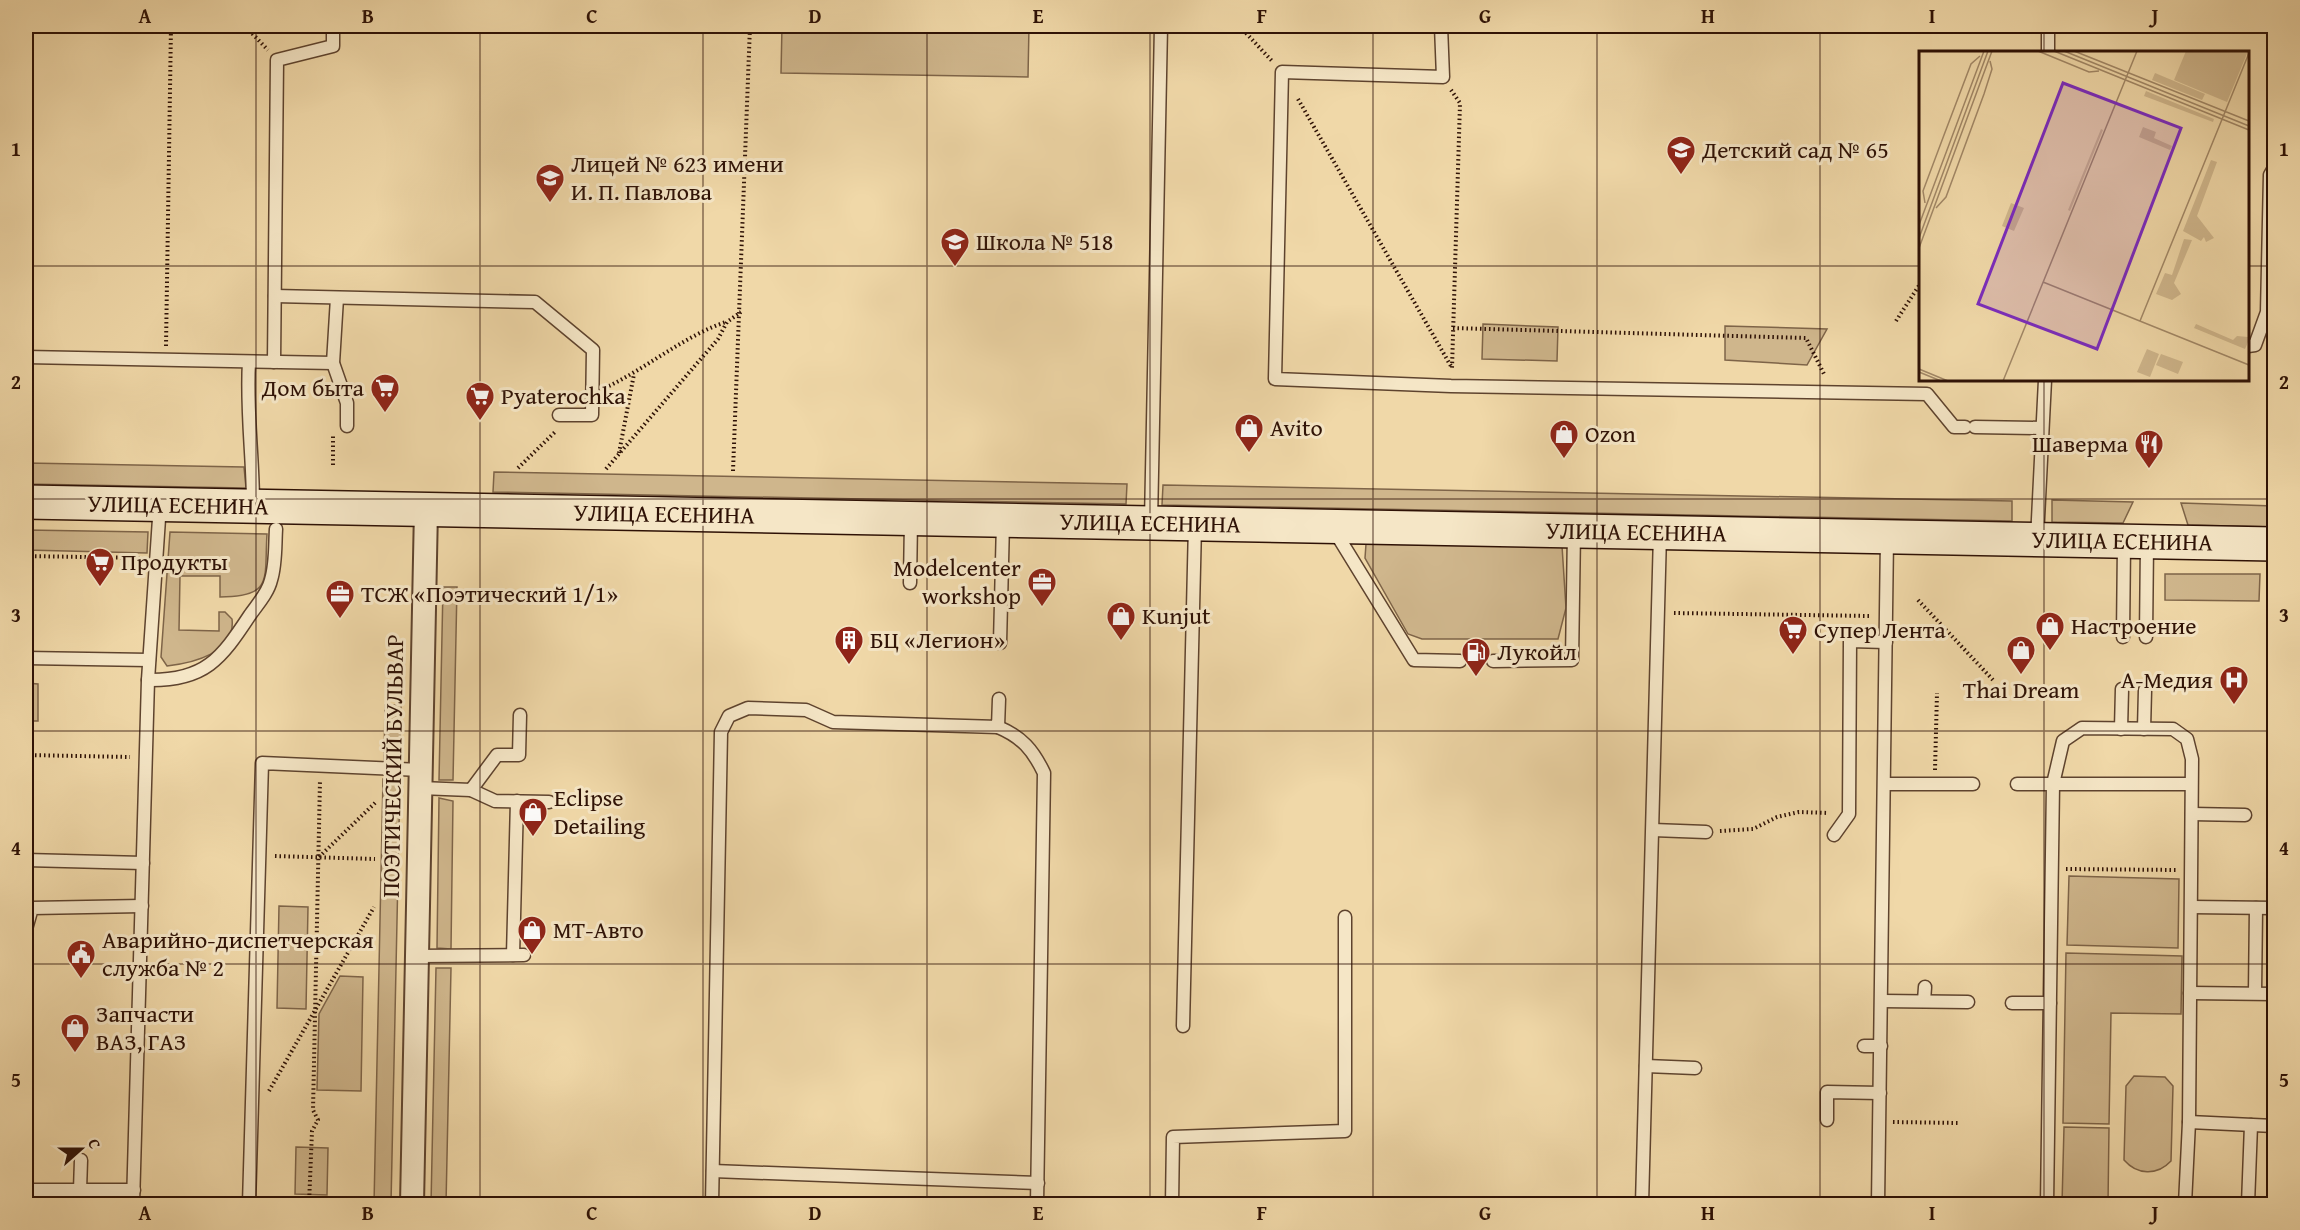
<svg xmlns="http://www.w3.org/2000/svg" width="2300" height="1230" font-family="'Gentium Book Plus',serif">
  <rect width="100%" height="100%" fill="#f0d8a8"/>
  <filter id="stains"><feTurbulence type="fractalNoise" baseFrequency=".00333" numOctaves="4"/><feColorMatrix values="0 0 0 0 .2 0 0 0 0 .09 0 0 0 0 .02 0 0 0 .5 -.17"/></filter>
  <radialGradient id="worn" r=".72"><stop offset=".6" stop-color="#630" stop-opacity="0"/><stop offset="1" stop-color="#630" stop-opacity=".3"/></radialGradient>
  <g fill="#cfb68c" stroke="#7e6448" stroke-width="1.5">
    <path d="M782 26H1029L1028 77 781 73Z"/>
    <path d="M1483 324 1558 327 1557 361 1482 359Z"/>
    <path d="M1725 326 1827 329 1807 365 1725 360Z"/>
    <path d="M26 463 244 467 246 488 26 484Z"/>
    <path d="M494 472 1127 484 1126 504 493 492Z"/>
    <path d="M1163 485 2012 501V521L1162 505Z"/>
    <path d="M2052 500 2133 502 2123 523 2052 522Z"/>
    <path d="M2181 503 2274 506V527L2188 525Z"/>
    <path d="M26 530 148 532 147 553 26 550Z"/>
    <path d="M170 532 267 534C264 579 274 597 220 597V576H180L179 630 219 631V612H225L232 619C236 653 193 663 167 666L161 657Z"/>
    <path d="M1366 544 1562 546 1566 608 1558 639H1422L1408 634 1365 558Z"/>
    <path d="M2165 574H2260L2259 601 2165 600Z"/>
    <path d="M443 587H457L453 780H439Z"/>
    <path d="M26 683 38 684V721H26Z"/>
    <path d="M385 705H401L400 761 384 760Z"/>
    <path d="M383 779 400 780 391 1204H374Z"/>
    <path d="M439 798 453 801 451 949 437 948Z"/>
    <path d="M2069 876 2179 879 2178 948 2067 945Z"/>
    <path d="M279 906 308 907 306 1009 277 1008Z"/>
    <path d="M2066 953 2182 956 2181 1014 2111 1013 2109 1124 2063 1123Z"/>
    <path d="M436 968H451L446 1204H431Z"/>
    <path d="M340 976 363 977 361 1091 317 1090 319 1014Z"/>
    <path d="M2134 1076 2165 1077 2173 1086 2171 1161C2157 1176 2137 1175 2124 1160L2126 1086Z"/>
    <path d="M2064 1127 2109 1128 2108 1204H2062Z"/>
    <path d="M296 1147 328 1148 327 1195 295 1194Z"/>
  </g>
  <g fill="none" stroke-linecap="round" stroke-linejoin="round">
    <g stroke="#5e432e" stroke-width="15">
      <g id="lane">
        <path d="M1441 26 1443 77 1282 72 1275 379 1451 386 1927 394 1954 427H1965"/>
        <path d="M2048 52V26"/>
        <path d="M275 296 535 302 593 350 592 415H559"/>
        <path d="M337 298 333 363 347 403V426"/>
        <path d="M2248 346 2255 345 2267 312 2270 175 2274 168"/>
        <path d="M26 357 333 363"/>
        <path d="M249 362C246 409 253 457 253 504"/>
        <path d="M274 362 277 60 333 46V26"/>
        <path d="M1975 427 2042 428"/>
        <path d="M1151 522 1161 26"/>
        <path d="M1334 530 1414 660 1460 661"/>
        <path d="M2037 539 2045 380"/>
        <path d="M910 583 911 520"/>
        <path d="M2123 637 2124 543"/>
        <path d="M2146 637 2147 543"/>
        <path d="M1000 643 1003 522"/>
        <path d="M26 658 149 660"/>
        <path d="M1493 661 1572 660 1574 531"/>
        <path d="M148 680C205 681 221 659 250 615 257 605 268 593 271 580 276 564 275 545 276 529"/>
        <path d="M998 727C1022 737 1033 750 1044 773L1037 1204"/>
        <path d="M2121 729 2122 689"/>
        <path d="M2144 729 2145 690"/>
        <path d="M1885 784H1973"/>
        <path d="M2017 784H2191"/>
        <path d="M420 788 471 790 497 755H519L520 715"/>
        <path d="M471 790 495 801 549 802"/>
        <path d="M2192 814 2245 815"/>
        <path d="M1653 830 1706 832"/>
        <path d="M1834 835 1849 814 1850 641 1886 642"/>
        <path d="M26 860 143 863"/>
        <path d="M2192 907 2274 908"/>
        <path d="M26 929 32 908 142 906"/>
        <path d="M513 955 517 801"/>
        <path d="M417 956 524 955"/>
        <path d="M2190 993 2274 994"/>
        <path d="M2255 993 2256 908"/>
        <path d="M1882 1001 1968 1002"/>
        <path d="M1924 1001 1925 987"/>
        <path d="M2012 1003H2050"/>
        <path d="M1183 1026 1195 525"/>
        <path d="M1864 1046H1881"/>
        <path d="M1646 1066 1695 1068"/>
        <path d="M1827 1120V1092L1880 1093"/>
        <path d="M2189 1122 2274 1126"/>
        <path d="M713 1171 1038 1183"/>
        <path d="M26 1190H134"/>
        <path d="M80 1190 81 1160"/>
        <path d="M133 1204 148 680 160 504"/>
        <path d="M249 1204 262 763 421 770"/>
        <path d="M712 1204 721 732 729 716 748 708 806 710 833 722 998 727 999 699"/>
        <path d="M1172 1204 1173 1137 1345 1131V917"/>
        <path d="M1642 1204 1660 534"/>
        <path d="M1878 1204 1887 538"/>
        <path d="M2047 1204 2053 784 2063 741 2082 728 2173 729 2187 739 2192 759 2189 1122 2185 1204"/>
        <path d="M2248 1204 2251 1125"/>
      </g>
    </g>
    <g stroke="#5e432e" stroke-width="26">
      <path id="street" d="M412 1204 426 509"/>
    </g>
    <g stroke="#2e1105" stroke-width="36">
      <path id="secondary" d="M26 502 2274 544"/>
    </g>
    <g stroke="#2e1105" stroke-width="4" stroke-dasharray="1.5 3" stroke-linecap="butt">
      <path d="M246 27 268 50"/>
      <path d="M1246 33 1272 61"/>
      <path d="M1451 90 1460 103 1452 368"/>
      <path d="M1298 99 1452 368"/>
      <path d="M1896 321 1920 284"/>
      <path d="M1453 328 1806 338 1825 376"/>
      <path d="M166 346 171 26"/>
      <path d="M609 386C648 367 686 335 726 322"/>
      <path d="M619 453 634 374"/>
      <path d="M333 465V436"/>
      <path d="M518 468 556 431"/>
      <path d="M606 469 718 339 727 322 741 312"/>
      <path d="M733 471 750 26"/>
      <path d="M26 556 142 558"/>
      <path d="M1918 600 1994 681"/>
      <path d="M1674 613 1870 616"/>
      <path d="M26 755 130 757"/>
      <path d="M1935 770 1937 693"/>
      <path d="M1720 831 1753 829 1777 817 1799 812 1829 813"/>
      <path d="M275 856 375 859"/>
      <path d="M319 857 377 801"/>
      <path d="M2066 869 2176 870"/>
      <path d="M269 1091 374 907"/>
      <path d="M1893 1122 1958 1123"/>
      <path d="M309 1204 312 1131 318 1120 313 1110 320 780"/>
    </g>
    <use href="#lane" stroke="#f5e6c6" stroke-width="12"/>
    <use href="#street" stroke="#f5e6c6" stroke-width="22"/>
    <use href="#secondary" stroke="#f5e6c6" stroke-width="33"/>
  </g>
  <path fill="none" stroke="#2e1105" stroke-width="1.5" stroke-opacity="0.55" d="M256 26V1204M480 26V1204M703 26V1204M927 26V1204M1150 26V1204M1373 26V1204M1597 26V1204M1820 26V1204M2044 26V52M26 266H1920M2248 266H2274M2044 380V1204M26 499H2274M26 731H2274M26 964H2274"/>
  <defs>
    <g id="school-pin" transform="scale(1.5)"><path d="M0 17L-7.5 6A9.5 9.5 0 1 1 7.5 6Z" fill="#8f2418" stroke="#f5e6c6"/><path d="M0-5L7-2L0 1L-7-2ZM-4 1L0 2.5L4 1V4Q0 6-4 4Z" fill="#fff"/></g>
    <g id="supermarket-pin" transform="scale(1.5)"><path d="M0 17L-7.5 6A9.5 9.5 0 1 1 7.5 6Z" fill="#8f2418" stroke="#f5e6c6"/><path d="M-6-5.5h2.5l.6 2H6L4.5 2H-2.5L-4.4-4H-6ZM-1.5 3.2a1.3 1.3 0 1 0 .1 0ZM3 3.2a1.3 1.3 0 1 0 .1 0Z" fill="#fff"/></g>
    <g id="shop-pin" transform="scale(1.5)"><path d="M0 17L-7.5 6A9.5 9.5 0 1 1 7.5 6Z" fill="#8f2418" stroke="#f5e6c6"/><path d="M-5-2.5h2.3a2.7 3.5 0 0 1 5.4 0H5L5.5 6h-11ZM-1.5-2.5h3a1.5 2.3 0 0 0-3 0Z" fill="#fff"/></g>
    <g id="restaurant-pin" transform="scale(1.5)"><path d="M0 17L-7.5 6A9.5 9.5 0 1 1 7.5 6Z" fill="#8f2418" stroke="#f5e6c6"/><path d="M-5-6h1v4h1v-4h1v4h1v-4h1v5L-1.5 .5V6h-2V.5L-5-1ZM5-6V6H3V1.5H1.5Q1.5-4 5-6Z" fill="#fff"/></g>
    <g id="office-pin" transform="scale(1.5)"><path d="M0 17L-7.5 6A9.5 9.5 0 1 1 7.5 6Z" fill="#8f2418" stroke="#f5e6c6"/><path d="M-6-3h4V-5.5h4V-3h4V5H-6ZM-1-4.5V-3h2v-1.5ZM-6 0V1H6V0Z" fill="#fff"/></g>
    <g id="building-pin" transform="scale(1.5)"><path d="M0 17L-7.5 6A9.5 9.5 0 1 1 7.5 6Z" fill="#8f2418" stroke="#f5e6c6"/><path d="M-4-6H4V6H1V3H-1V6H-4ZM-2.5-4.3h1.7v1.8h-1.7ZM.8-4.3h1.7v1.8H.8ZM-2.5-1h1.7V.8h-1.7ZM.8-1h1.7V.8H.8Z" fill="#fff"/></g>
    <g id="fuel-pin" transform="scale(1.5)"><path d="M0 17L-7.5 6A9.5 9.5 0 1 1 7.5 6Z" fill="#8f2418" stroke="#f5e6c6"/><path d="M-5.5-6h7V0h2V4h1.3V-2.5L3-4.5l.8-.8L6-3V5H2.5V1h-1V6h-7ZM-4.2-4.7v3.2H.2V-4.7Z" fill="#fff"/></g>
    <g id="hospital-pin" transform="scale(1.5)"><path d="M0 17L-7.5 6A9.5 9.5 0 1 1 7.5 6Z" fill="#8f2418" stroke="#f5e6c6"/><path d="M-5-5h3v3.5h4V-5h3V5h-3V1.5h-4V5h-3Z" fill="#fff"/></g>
    <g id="civic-pin" transform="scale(1.5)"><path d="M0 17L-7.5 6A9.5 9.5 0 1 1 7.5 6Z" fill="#8f2418" stroke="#f5e6c6"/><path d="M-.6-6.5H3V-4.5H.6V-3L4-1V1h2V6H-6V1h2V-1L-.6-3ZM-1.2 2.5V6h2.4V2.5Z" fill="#fff"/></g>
  </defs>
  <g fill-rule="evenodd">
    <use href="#school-pin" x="1681" y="150"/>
    <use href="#school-pin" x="550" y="178"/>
    <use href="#school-pin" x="955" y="242"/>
    <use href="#supermarket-pin" x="385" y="388"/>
    <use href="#supermarket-pin" x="480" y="396"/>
    <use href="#shop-pin" x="1249" y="428"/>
    <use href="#shop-pin" x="1564" y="434"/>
    <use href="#restaurant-pin" x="2149" y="444"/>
    <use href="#supermarket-pin" x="100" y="562"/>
    <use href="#office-pin" x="1042" y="582"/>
    <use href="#office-pin" x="340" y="594"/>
    <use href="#shop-pin" x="1121" y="616"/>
    <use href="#shop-pin" x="2050" y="626"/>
    <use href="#supermarket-pin" x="1793" y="630"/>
    <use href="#building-pin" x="849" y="640"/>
    <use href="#shop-pin" x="2021" y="650"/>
    <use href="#fuel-pin" x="1476" y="652"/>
    <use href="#hospital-pin" x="2234" y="680"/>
    <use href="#shop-pin" x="533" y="812"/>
    <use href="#shop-pin" x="532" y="930"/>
    <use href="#civic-pin" x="81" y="954"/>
    <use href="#shop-pin" x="75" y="1028"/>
  </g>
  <g text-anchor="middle" stroke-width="6" stroke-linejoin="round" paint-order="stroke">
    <g font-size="24" fill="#2e1105" stroke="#f5e6c6" text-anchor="start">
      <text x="1702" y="158">Детский сад № 65</text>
      <text x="571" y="172">Лицей № 623 имени<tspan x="571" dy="28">И. П. Павлова</tspan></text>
      <text x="976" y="250">Школа № 518</text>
      <text x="364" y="396" text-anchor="end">Дом быта</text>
      <text x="501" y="404">Pyaterochka</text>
      <text x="1270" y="436">Avito</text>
      <text x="1585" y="442">Ozon</text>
      <text x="2128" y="452" text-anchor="end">Шаверма</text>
      <text x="121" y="570">Продукты</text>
      <text x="1021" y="576" text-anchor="end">Modelcenter<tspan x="1021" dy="28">workshop</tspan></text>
      <text x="361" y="602">ТСЖ «Поэтический 1/1»</text>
      <text x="1142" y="624">Kunjut</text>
      <text x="2071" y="634">Настроение</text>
      <text x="1814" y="638">Супер Лента</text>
      <text x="870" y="648">БЦ «Легион»</text>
      <text x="1497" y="660">Лукойл</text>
      <text x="2213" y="688" text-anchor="end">А-Медия</text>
      <text x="2021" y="698" text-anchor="middle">Thai Dream</text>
      <text x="554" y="806">Eclipse<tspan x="554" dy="28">Detailing</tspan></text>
      <text x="553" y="938">МТ-Авто</text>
      <text x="102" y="948">Аварийно-диспетчерская<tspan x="102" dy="28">служба № 2</tspan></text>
      <text x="96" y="1022">Запчасти<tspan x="96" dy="28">ВАЗ, ГАЗ</tspan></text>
    </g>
    <g font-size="24" fill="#2e1105" stroke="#f5e6c6">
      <text transform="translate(178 505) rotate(1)" y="8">УЛИЦА ЕСЕНИНА</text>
      <text transform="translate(664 514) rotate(1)" y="8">УЛИЦА ЕСЕНИНА</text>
      <text transform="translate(1150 523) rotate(1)" y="8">УЛИЦА ЕСЕНИНА</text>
      <text transform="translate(1636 532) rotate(1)" y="8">УЛИЦА ЕСЕНИНА</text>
      <text transform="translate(2122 541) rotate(1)" y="8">УЛИЦА ЕСЕНИНА</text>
      <text transform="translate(393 766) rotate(-89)" y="8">ПОЭТИЧЕСКИЙ БУЛЬВАР</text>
    </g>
  </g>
  <g transform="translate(1919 51)">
    <rect width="330" height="330" fill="#f0d8a8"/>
    <path d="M267 0H329L308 51 255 29ZM236 22 286 43 283 49 233 29ZM227 40 295 68 294 71 225 45ZM224 76 237 81 235 87 253 95 251 99 220 86ZM182 78 184 79 151 160 149 159ZM292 109 298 111 278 165 295 187 287 191 285 186 282 190 264 180ZM92 152 105 157 95 180 83 175ZM265 188 273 189 255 232 262 243 253 249 237 243 246 222 253 224ZM277 273 314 289 318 285 329 286 330 289 326 298 275 277ZM228 298 240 303 231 326 218 321ZM242 303 264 311 259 323 237 314Z" fill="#cfb68c"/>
    <path fill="none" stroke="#a28867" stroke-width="1.5" d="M119 0 170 21 180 20M135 0 330 79M145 0 330 75M155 0 330 70M6 152 4 140 25 84 52 13 61 5M17 157 27 146 65 43 73 18 71 10M0 174 65 0M0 187 69 0M0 197 73 0M124 231 330 314M221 270 330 2M0 318 29 330M0 321 22 330M84 330 218 0"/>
    <path fill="#7b2cbf" fill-opacity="0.15" stroke="#7b2cbf" stroke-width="3" d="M144 32 262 77 178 298 59 253Z"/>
    <rect width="330" height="330" fill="none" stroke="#2e1105" stroke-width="3"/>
  </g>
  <rect width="2300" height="1230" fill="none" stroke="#f0d8a8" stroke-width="66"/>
  <g transform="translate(81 1149) rotate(69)" stroke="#f5e6c6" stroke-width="4.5" paint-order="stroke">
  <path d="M0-4.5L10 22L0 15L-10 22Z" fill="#2e1105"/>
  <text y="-9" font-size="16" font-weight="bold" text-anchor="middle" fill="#2e1105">С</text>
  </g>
  <rect x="33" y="33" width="2234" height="1164" fill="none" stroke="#2e1105" stroke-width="2"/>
  <g font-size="20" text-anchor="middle" font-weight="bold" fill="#2e1105">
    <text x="145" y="23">A</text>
    <text x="368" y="23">B</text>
    <text x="592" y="23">C</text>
    <text x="815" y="23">D</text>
    <text x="1038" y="23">E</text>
    <text x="1262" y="23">F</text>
    <text x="1485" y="23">G</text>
    <text x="1708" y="23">H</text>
    <text x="1932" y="23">I</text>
    <text x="2155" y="23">J</text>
    <text x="16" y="156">1</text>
    <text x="2284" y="156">1</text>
    <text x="16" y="389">2</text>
    <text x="2284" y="389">2</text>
    <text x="16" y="622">3</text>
    <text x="2284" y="622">3</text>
    <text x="16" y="855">4</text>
    <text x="2284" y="855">4</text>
    <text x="16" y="1087">5</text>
    <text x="2284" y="1087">5</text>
    <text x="145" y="1220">A</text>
    <text x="368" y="1220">B</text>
    <text x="592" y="1220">C</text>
    <text x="815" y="1220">D</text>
    <text x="1038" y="1220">E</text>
    <text x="1262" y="1220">F</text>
    <text x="1485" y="1220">G</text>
    <text x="1708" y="1220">H</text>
    <text x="1932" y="1220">I</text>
    <text x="2155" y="1220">J</text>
  </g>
  <rect width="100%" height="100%" filter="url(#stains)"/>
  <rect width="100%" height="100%" fill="url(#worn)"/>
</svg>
